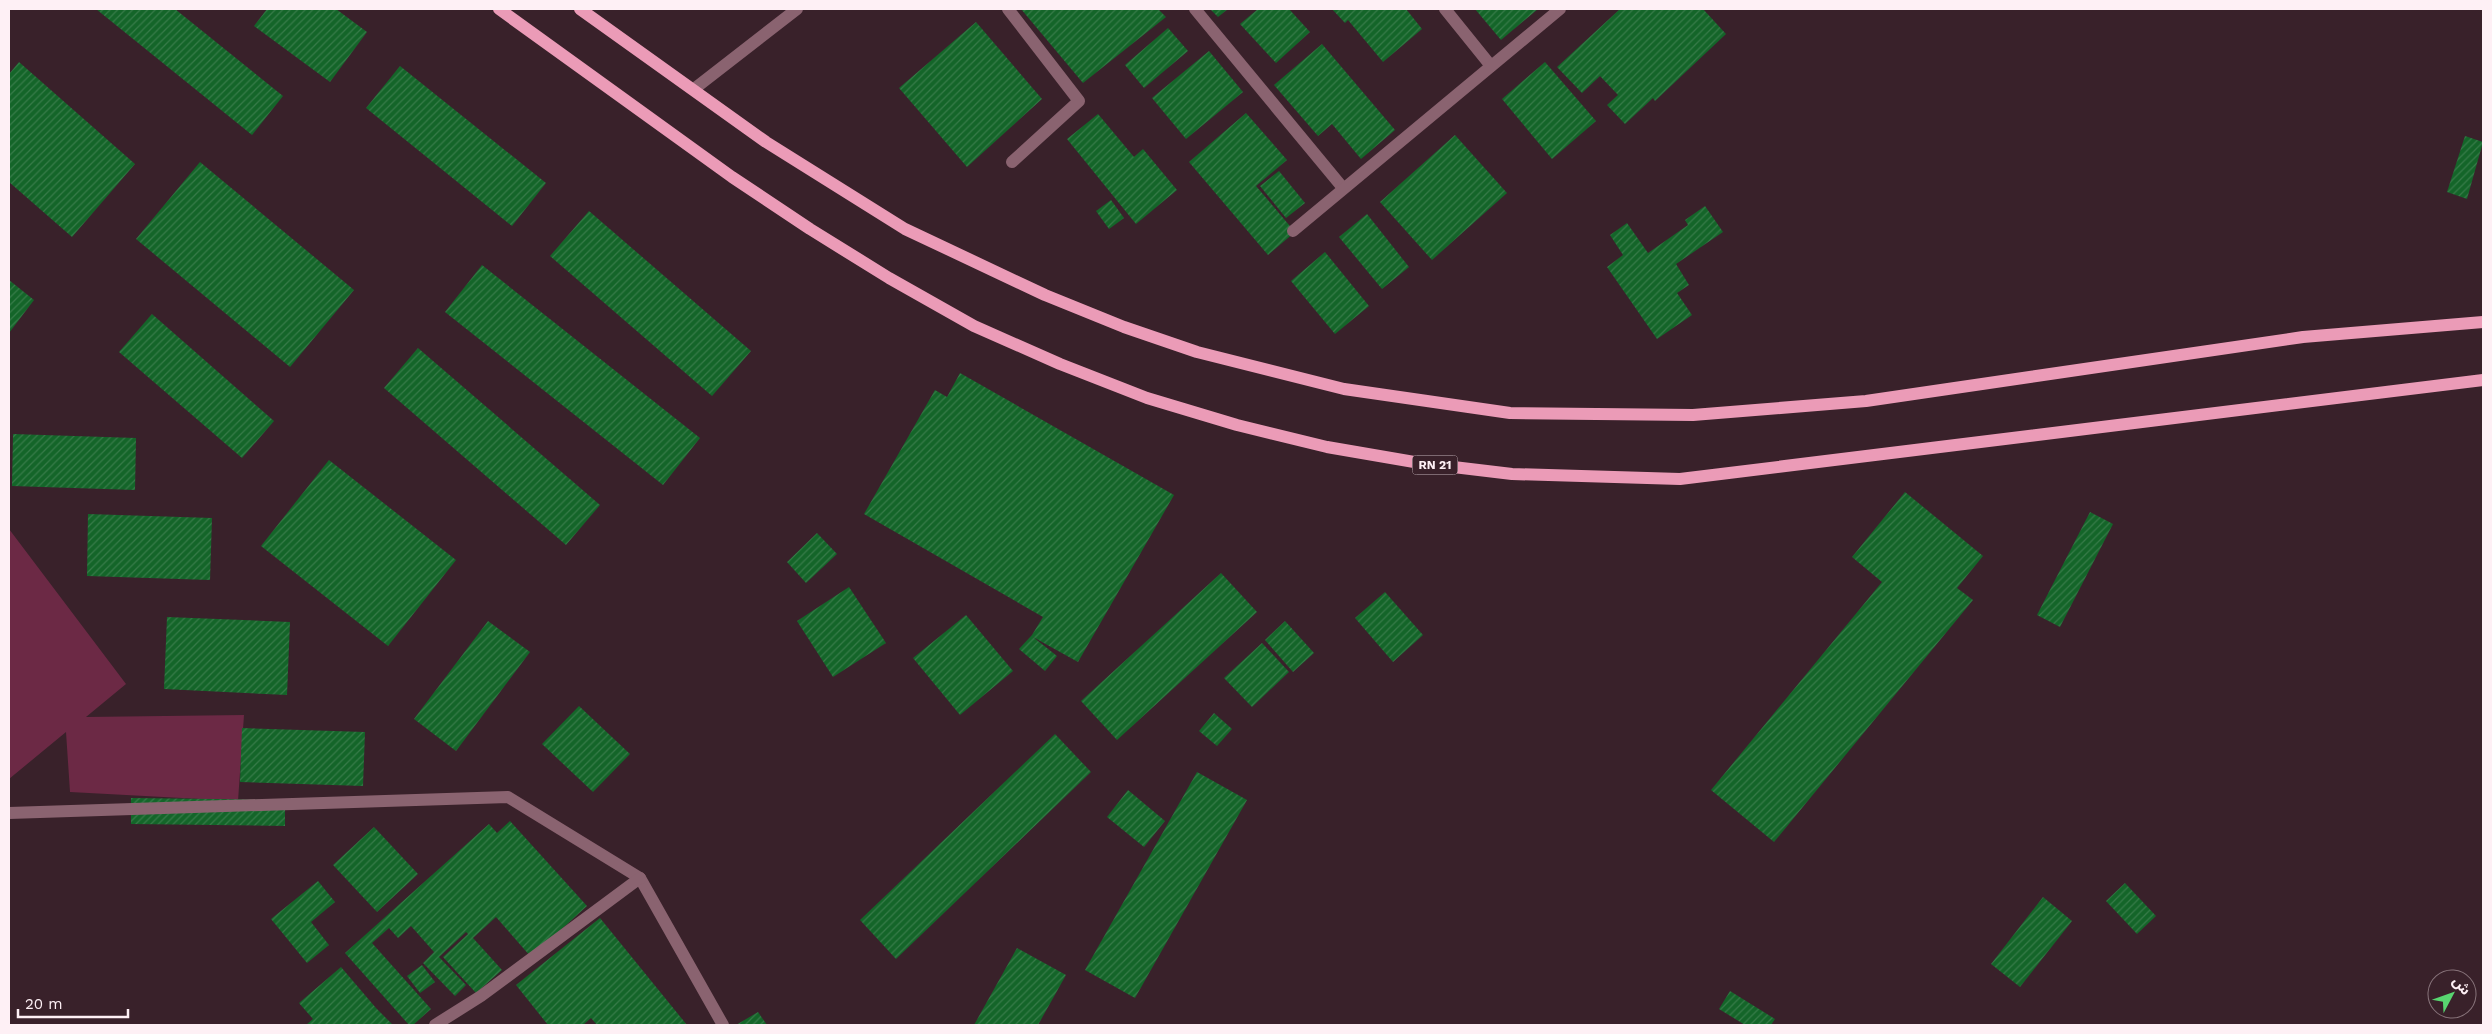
<svg xmlns="http://www.w3.org/2000/svg" width="2492" height="1034" font-family="'Work Sans','Noto Sans Arabic',sans-serif">
  <defs>
    <pattern id="building-hatch" width="6" height="6" patternUnits="userSpaceOnUse" patternTransform="scale(1.25)"><rect width="6" height="6" fill="#146529"/><path d="M-1 1l2-2M0 6l6-6M5 7l2-2" fill="none" stroke="#377b49"/></pattern>
  </defs>
  <rect width="100%" height="100%" fill="#39212a"/>
  <path fill="#6c2945" d="M9 529 126 684 86 717 244 715 238 801 70 792 66 732 9 779Z"/>
  <g fill="url(#building-hatch)">
    <path d="M96 9H175L283 96 252 135Z"/>
    <path d="M267 9H336L367 32 330 82 254 26Z"/>
    <path d="M1021 9H1158L1166 17 1083 83Z"/>
    <path d="M1210 9H1228L1218 17Z"/>
    <path d="M1258 9H1289L1310 32 1276 63 1240 24Z"/>
    <path d="M1332 9H1406L1422 29 1383 62 1348 20 1345 23Z"/>
    <path d="M1475 9H1538L1501 40Z"/>
    <path d="M1620 9H1703L1726 34 1655 101 1653 98 1625 124 1607 105 1618 95 1600 76 1582 93 1557 67Z"/>
    <path d="M976 22 1042 99 967 167 899 88Z"/>
    <path d="M1168 28 1188 51 1144 88 1125 65Z"/>
    <path d="M1322 44 1395 130 1361 159 1332 124 1318 136 1274 85Z"/>
    <path d="M1209 51 1243 92 1186 139 1152 98Z"/>
    <path d="M19 62 135 164 72 237 9 182V74Z"/>
    <path d="M1545 62 1596 121 1552 159 1502 99Z"/>
    <path d="M400 66 546 183 512 226 366 108Z"/>
    <path d="M1246 113 1287 160 1256 186 1295 232 1268 255 1189 162Z"/>
    <path d="M1098 114 1134 157 1143 149 1177 190 1136 224 1067 139Z"/>
    <path d="M1455 135 1507 193 1432 260 1380 202Z"/>
    <path d="M2465 136 2483 142 2467 199 2447 192Z"/>
    <path d="M200 162 354 290 290 367 136 239Z"/>
    <path d="M1279 171 1305 203 1286 218 1260 186Z"/>
    <path d="M1111 200 1124 218 1109 229 1096 211Z"/>
    <path d="M1705 206 1723 232 1676 264 1689 285 1677 293 1692 315 1657 339 1607 267 1623 255 1610 235 1627 223 1648 253 1688 225 1685 220Z"/>
    <path d="M589 211 751 351 712 396 550 256Z"/>
    <path d="M1367 214 1409 267 1382 289 1339 237Z"/>
    <path d="M1325 252 1369 306 1335 334 1291 281Z"/>
    <path d="M482 265 700 438 663 485 445 312Z"/>
    <path d="M9 280 34 300 9 333Z"/>
    <path d="M152 314 274 421 242 458 119 352Z"/>
    <path d="M418 348 600 505 566 545 384 388Z"/>
    <path d="M960 373 1174 495 1078 662 1033 637 1057 656 1045 671 1019 649 1032 635 1043 617 864 514 935 390 947 397Z"/>
    <path d="M13 434 136 438 135 490 12 486Z"/>
    <path d="M329 460 456 560 388 646 261 546Z"/>
    <path d="M1905 492 1983 556 1957 588 1973 600 1774 842 1711 790 1882 582 1852 557Z"/>
    <path d="M2090 512 2113 524 2060 627 2037 615Z"/>
    <path d="M88 514 212 518 210 580 87 576Z"/>
    <path d="M817 533 837 554 806 583 787 562Z"/>
    <path d="M1221 573 1257 612 1117 740 1081 701Z"/>
    <path d="M849 587 886 643 833 677 797 621Z"/>
    <path d="M1385 592 1423 635 1393 662 1355 618Z"/>
    <path d="M966 615 1013 671 960 715 913 658Z"/>
    <path d="M167 617 290 622 287 695 164 689Z"/>
    <path d="M488 621 530 652 456 751 414 719Z"/>
    <path d="M1285 621 1314 653 1293 672 1265 640Z"/>
    <path d="M1262 643 1289 672 1252 707 1224 678Z"/>
    <path d="M579 706 630 754 593 792 542 744Z"/>
    <path d="M1214 713 1232 729 1217 746 1199 731Z"/>
    <path d="M242 728 365 732 363 786 240 782Z"/>
    <path d="M1055 734 1091 772 896 959 860 920Z"/>
    <path d="M1197 772 1247 800 1135 998 1085 970Z"/>
    <path d="M1128 790 1165 821 1144 847 1107 817Z"/>
    <path d="M131 798 285 800V826L131 824Z"/>
    <path d="M510 821 587 906 531 957 496 917 473 938 502 970 476 993 443 957 468 934 466 932 439 957 466 985 455 996 423 963 434 952 411 926 398 938 389 928 372 943 431 1009 413 1025H409L345 953 489 824 497 833Z"/>
    <path d="M374 827 418 874 377 912 333 865Z"/>
    <path d="M318 881 335 902 311 922 329 945 307 963 271 919Z"/>
    <path d="M2125 883 2156 916 2137 934 2106 901Z"/>
    <path d="M2043 897 2072 921 2020 987 1991 964Z"/>
    <path d="M600 918 687 1025H597L591 1018 583 1025H548L516 985Z"/>
    <path d="M1017 948 1066 975 1038 1025H974Z"/>
    <path d="M422 965 435 982 420 993 407 976Z"/>
    <path d="M341 967 376 1008 393 1025H306L313 1019 299 1003Z"/>
    <path d="M1730 991 1775 1019 1771 1025H1745L1719 1009Z"/>
    <path d="M758 1012 767 1025H736Z"/>
  </g>
  <g fill="none" stroke-linecap="round" stroke-linejoin="round">
    <g stroke="#8a6370" stroke-width="12">
      <path d="M1008 9 1079 101 1012 162"/>
      <path d="M1195 9 1343 188"/>
      <path d="M1445 9 1491 66"/>
      <path d="M694 89 797 9"/>
      <path d="M1293 231 1560 9"/>
      <path d="M9 813 508 797 640 878 723 1025"/>
      <path d="M435 1025 481 996 640 878"/>
    </g>
    <g stroke="#eb9bb7" stroke-width="12">
      <path d="M499 9 732 177 810 229 889 278 974 326 1060 364 1147 398 1237 425 1327 447 1420 463 1512 474 1680 479 2483 380"/>
      <path d="M580 9 766 142 905 229 1045 295 1124 327 1197 352 1344 389 1510 413 1693 415 1866 401 2303 337 2483 322"/>
    </g>
  </g>
  <g text-anchor="middle" stroke-width="4.5" stroke-linejoin="round" paint-order="stroke">
    <rect fill="#39212a" stroke="#c3b2b8" stroke-width="1" x="1412.5" y="455.5" width="45" height="19" rx="4"/>
    <g font-size="12" font-weight="bold" fill="#fef0f5">
      <text x="1435" y="469">RN 21</text>
    </g>
  </g>
  <rect width="2492" height="1034" fill="none" stroke="#fef0f5" stroke-width="20"/>
  <g transform="translate(2452 994) rotate(49)"><circle r="24" fill="#39212a" stroke="#88747b"/>
  <path d="M0-4L9 19L0 12L-9 19Z" fill="#58d570"/>
  <text y="-8" font-size="14" font-weight="bold" text-anchor="middle" fill="#fef0f5">ش</text>
  </g>
  <path d="M18 1009v8h110v-8" fill="none" stroke="#fef0f5" stroke-width="2.5"/>
  <text x="25" y="1009" font-size="15" fill="#fef0f5" stroke="#39212a" stroke-width="4" paint-order="stroke">20 m</text>
</svg>
